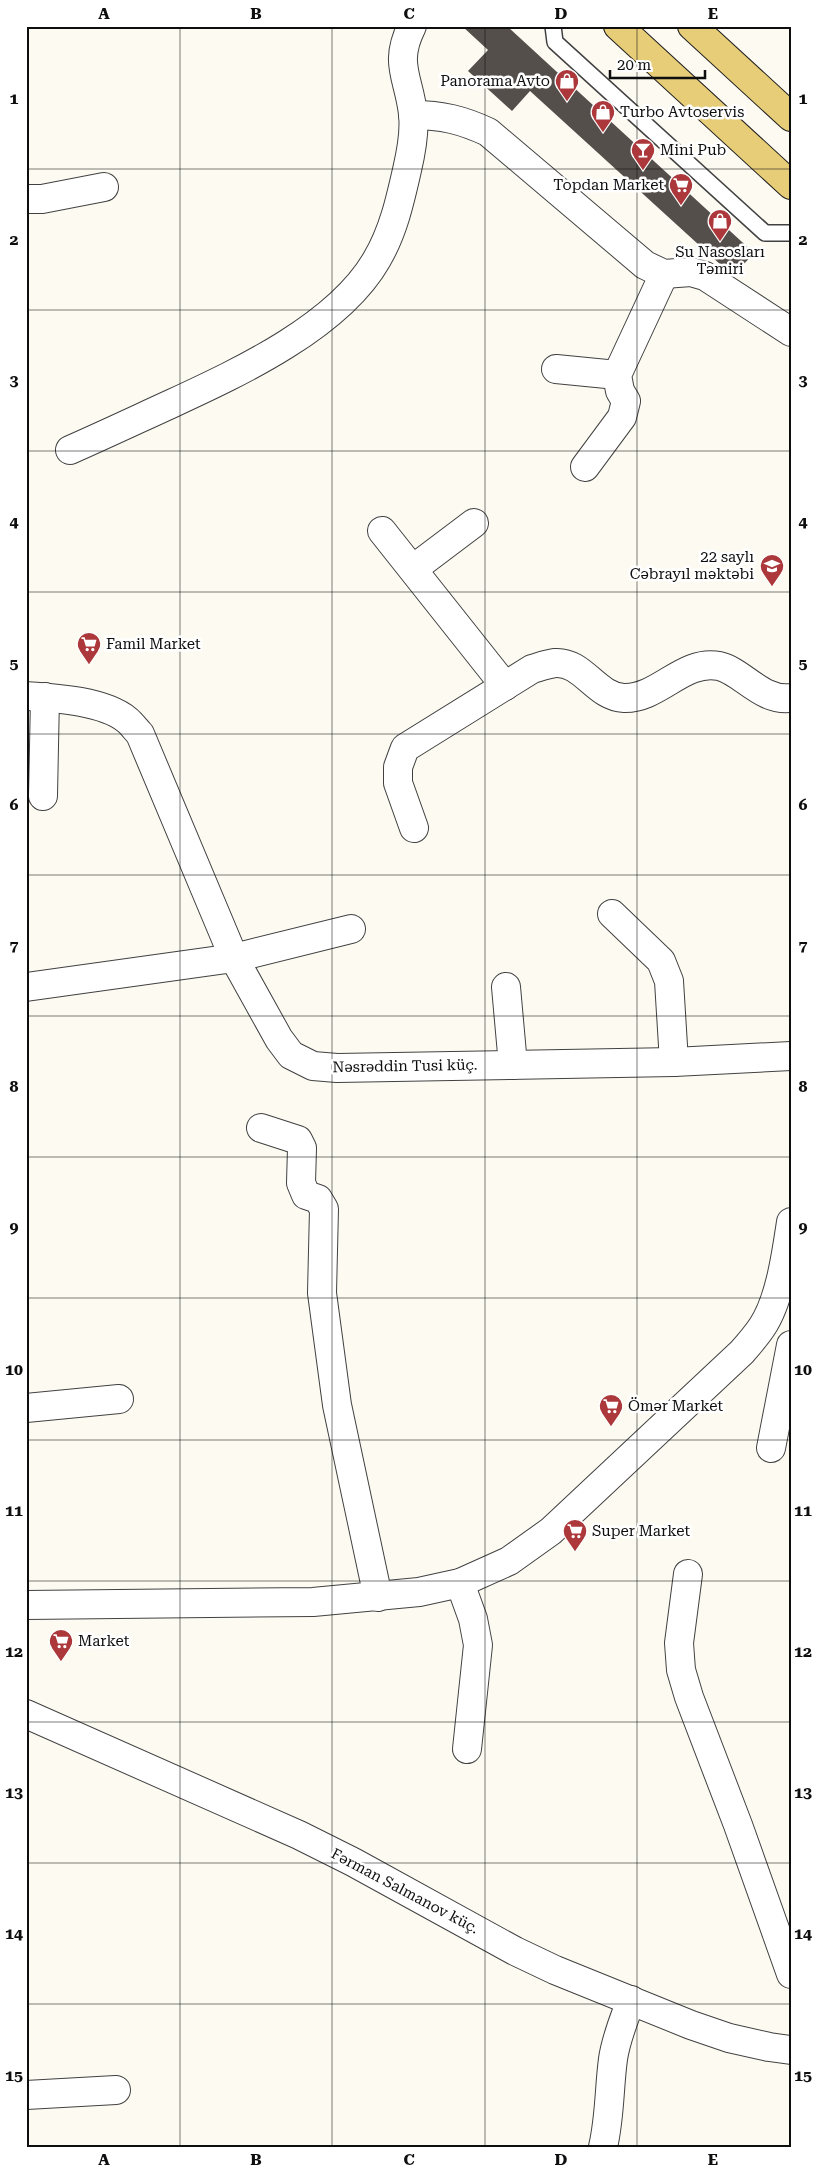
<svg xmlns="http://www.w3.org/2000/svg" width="817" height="2173" font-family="'Roboto Serif',serif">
  <rect width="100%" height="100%" fill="#fdfbf1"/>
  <path fill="#554f4c" d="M462 26H507L754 253 733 276 530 91 512 111 468 71 488 50Z"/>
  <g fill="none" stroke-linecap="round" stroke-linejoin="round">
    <g stroke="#414141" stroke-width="18">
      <path id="lane" d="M553 26 555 42 765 233H791"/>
    </g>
    <g stroke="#414141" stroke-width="30">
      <g id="street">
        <path d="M413 115C442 115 462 120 488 132L645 265 664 274 691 272 705 276 791 332"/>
        <path d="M26 199H42L104 187"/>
        <path d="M556 369 617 375"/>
        <path d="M70 450C104 435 138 419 173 403 240 372 339 326 377 259 393 232 400 201 407 170 411 153 415 132 413 114 409 77 393 64 412 26"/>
        <path d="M585 467 622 417 626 401 620 391 617 375 664 274"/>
        <path d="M382 531 505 686"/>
        <path d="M413 569 474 523"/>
        <path d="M26 696C55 698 104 701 127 720 132 724 136 730 140 734L234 958 279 1039 291 1055 313 1066 337 1068 674 1062 791 1056"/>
        <path d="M43 796 45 697"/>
        <path d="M414 828 398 783V767L405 748 532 669C539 667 547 664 555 663 583 661 596 697 624 698 659 699 683 659 719 666 742 671 762 702 791 698"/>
        <path d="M612 914 661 961 669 981 674 1062"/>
        <path d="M26 987 234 958 351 929"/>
        <path d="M506 987 513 1065"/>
        <path d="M261 1128 298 1140 302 1148 301 1183 306 1195 318 1199 324 1209 322 1293 337 1405 378 1597"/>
        <path d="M26 1408 119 1399"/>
        <path d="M771 1448 791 1345"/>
        <path d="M688 1574 679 1643 681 1670 689 1697 738 1825 791 1974"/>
        <path d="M460 1583 473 1619 478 1645 467 1749"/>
        <path d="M26 1605 313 1602 419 1592 460 1583 509 1561 551 1531 742 1352C749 1344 756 1336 762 1327 780 1300 786 1255 791 1222"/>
        <path d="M26 1714 299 1835 353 1862 515 1951 555 1970 691 2025 729 2038 769 2047 791 2050"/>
        <path d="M26 2095 116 2090"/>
        <path d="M603 2147C610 2117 609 2089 613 2059 616 2038 624 2020 631 2000"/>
      </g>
    </g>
    <g stroke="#1f1f1f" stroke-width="30">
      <g id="primary">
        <path d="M618 26 791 185"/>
        <path d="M692 26 791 117"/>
      </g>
    </g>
    <use href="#lane" stroke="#fff" stroke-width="15"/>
    <use href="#street" stroke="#fff" stroke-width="28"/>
    <use href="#primary" stroke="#e7cd77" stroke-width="28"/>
  </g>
  <path fill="none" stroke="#0e0e0e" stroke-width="1" stroke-opacity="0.55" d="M180 26V2147M332 26V2147M485 26V2147M637 26V2147M26 169H791M26 310H791M26 451H791M26 592H791M26 734H791M26 875H791M26 1016H791M26 1157H791M26 1298H791M26 1440H791M26 1581H791M26 1722H791M26 1863H791M26 2004H791"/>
  <defs>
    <g id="shop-pin" transform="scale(1.25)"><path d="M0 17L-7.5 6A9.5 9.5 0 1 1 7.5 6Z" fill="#ac383b" stroke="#fff"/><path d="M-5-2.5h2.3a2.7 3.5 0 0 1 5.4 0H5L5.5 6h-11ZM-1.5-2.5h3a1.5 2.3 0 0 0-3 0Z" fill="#fff"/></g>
    <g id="bar-pin" transform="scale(1.25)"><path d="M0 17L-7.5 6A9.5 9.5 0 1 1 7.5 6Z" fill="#ac383b" stroke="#fff"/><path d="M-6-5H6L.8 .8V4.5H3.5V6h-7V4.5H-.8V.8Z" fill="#fff"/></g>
    <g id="supermarket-pin" transform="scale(1.25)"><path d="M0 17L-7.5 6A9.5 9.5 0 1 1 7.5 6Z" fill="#ac383b" stroke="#fff"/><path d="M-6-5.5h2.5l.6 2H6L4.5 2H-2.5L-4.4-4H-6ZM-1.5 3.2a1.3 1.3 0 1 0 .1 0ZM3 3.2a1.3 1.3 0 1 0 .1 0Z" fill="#fff"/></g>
    <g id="school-pin" transform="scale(1.25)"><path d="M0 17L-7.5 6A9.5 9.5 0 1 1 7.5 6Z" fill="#ac383b" stroke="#fff"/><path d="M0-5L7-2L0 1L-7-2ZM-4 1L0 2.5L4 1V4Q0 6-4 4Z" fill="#fff"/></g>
  </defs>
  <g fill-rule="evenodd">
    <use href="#shop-pin" x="567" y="81"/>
    <use href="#shop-pin" x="603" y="112"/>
    <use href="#bar-pin" x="643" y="150"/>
    <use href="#supermarket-pin" x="681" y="185"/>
    <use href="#shop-pin" x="720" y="221"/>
    <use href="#school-pin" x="772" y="566"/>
    <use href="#supermarket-pin" x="89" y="644"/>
    <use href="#supermarket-pin" x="611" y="1406"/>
    <use href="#supermarket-pin" x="575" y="1531"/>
    <use href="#supermarket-pin" x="61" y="1641"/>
  </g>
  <g text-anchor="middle" stroke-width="5" stroke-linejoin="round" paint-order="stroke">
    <g font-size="15" fill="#0e0e0e" stroke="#fff" text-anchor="start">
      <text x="550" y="86" text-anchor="end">Panorama Avto</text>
      <text x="620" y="117">Turbo Avtoservis</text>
      <text x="660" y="155">Mini Pub</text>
      <text x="664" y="190" text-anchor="end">Topdan Market</text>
      <text x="720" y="257" text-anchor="middle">Su Nasosları<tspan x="720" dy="17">Təmiri</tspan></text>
      <text x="754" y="562" text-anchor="end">22 saylı<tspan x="754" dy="17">Cəbrayıl məktəbi</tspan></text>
      <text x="106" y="649">Famil Market</text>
      <text x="628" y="1411">Ömər Market</text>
      <text x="592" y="1536">Super Market</text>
      <text x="78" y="1646">Market</text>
    </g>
    <g font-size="15" fill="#0e0e0e" stroke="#fff">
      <text transform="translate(405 1066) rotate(-1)" y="5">Nəsrəddin Tusi küç.</text>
      <text transform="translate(405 1891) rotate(28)" y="5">Fərman Salmanov küç.</text>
    </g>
  </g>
  <rect width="817" height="2173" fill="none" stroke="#ffffff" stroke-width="55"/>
  <path d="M610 70v8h95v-8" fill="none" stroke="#0e0e0e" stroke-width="2.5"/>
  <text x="617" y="70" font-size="15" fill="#0e0e0e" stroke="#ffffff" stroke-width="4" paint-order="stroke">20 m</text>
  <rect x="28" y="28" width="762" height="2118" fill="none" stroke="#0e0e0e" stroke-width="2"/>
  <g font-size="16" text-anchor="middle" font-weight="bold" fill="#0e0e0e">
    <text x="104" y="19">A</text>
    <text x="256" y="19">B</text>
    <text x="409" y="19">C</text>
    <text x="561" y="19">D</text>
    <text x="713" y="19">E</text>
    <text x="14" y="104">1</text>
    <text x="803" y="104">1</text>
    <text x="14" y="245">2</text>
    <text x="803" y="245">2</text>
    <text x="14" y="386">3</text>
    <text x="803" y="386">3</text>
    <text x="14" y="527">4</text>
    <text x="803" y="527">4</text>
    <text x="14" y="669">5</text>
    <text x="803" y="669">5</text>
    <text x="14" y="810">6</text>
    <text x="803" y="810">6</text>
    <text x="14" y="951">7</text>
    <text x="803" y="951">7</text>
    <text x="14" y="1092">8</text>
    <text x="803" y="1092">8</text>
    <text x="14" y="1233">9</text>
    <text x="803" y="1233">9</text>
    <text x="14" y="1375">10</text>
    <text x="803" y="1375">10</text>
    <text x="14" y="1516">11</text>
    <text x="803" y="1516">11</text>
    <text x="14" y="1657">12</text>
    <text x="803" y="1657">12</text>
    <text x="14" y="1798">13</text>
    <text x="803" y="1798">13</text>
    <text x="14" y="1939">14</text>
    <text x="803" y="1939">14</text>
    <text x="14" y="2081">15</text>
    <text x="803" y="2081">15</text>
    <text x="104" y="2165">A</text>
    <text x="256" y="2165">B</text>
    <text x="409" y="2165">C</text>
    <text x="561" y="2165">D</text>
    <text x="713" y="2165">E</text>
  </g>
</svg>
